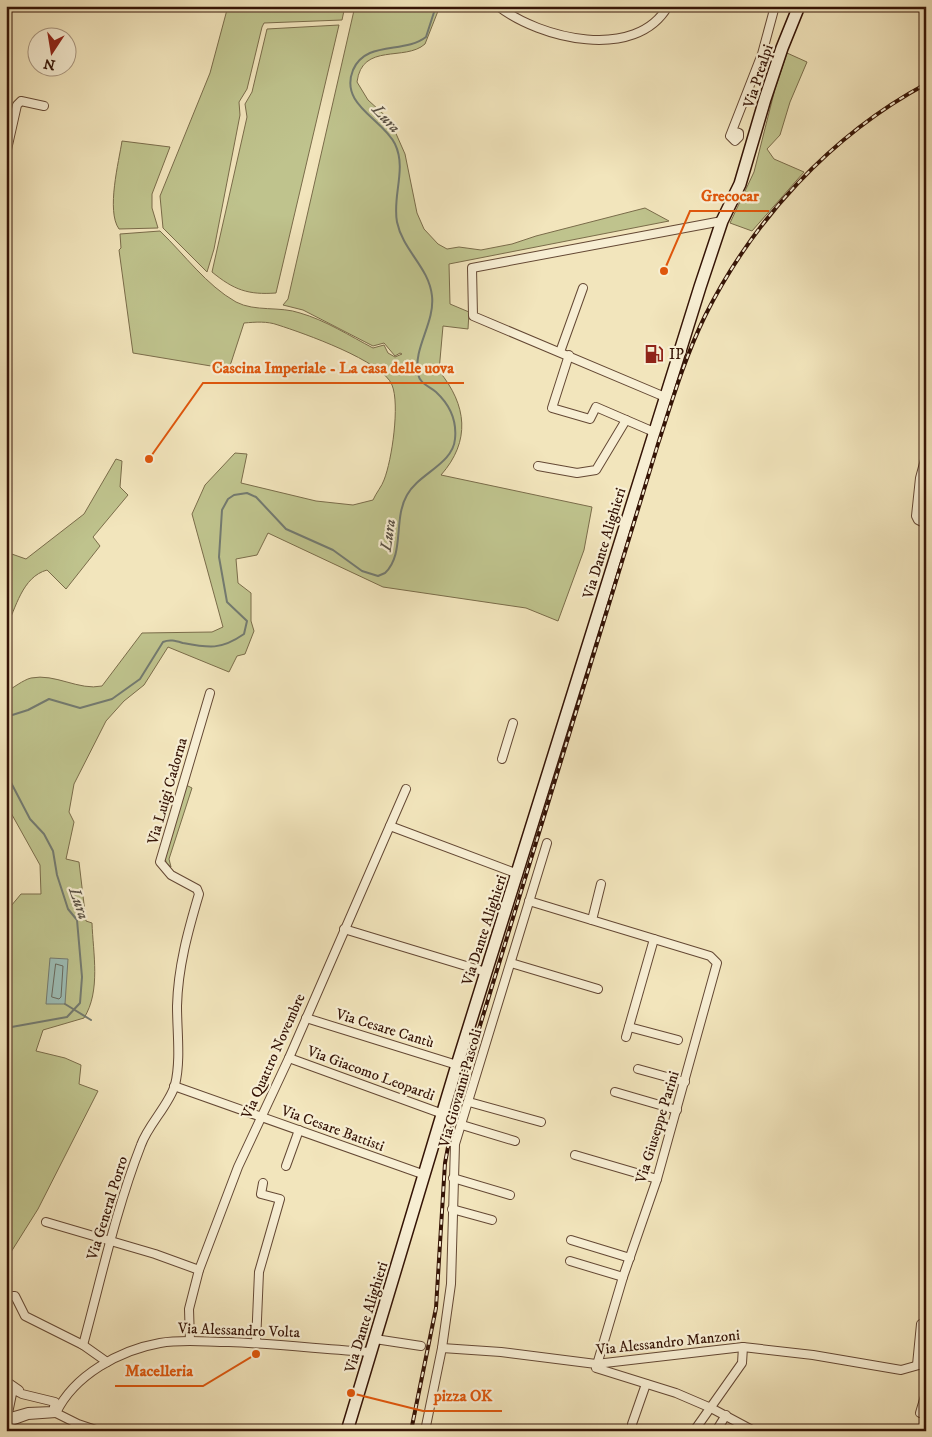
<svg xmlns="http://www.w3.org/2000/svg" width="932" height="1437" font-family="'IM FELL DW Pica',serif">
  <rect width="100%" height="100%" fill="#f2e5bc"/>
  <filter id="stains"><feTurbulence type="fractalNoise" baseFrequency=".004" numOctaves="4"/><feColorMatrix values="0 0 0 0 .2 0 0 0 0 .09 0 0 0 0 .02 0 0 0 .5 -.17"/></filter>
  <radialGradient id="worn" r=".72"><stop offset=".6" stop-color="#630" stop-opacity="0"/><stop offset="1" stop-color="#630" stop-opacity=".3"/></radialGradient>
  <g fill="#bfc38d" stroke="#7a6c4a">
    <path d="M228 6H345L342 20 264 23 262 27 247 89 239 102 240 115 214 249 207 272 163 228 160 196 210 73Z"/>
    <path d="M355 6H440L425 44C405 62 362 42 357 82L368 100 390 120 405 154 417 213 424 229 438 244 447 249 459 247 481 250 512 244 536 236 645 208 669 221 449 264 450 304 469 312 468 329 443 326 439 371C467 405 471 441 441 475L592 507 584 550 558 621 526 608 383 587 268 533 257 555 236 559 238 583 251 593V621L254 631 245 654 237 656 229 672 168 647 144 685 124 701 106 721 74 784 69 812 74 822 66 859 79 862 86 921 92 923C93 953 101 991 84 1018L43 1030 36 1051 65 1058 81 1065 79 1084 98 1091 38 1209 6 1260V912L21 894H41L40 865 6 804V692C13 688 23 680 31 678 55 673 79 691 102 686L142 633 212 632 223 627 192 514 205 485 235 453 247 454 241 483 316 501 353 505 373 500C376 493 382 486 384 480 392 460 400 404 392 385 383 361 303 333 278 325 267 321 256 322 244 323L229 369 133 353 119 250 121 248 120 234 160 231C185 255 206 285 236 302 255 312 280 306 300 313 325 320 350 336 373 348L384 345 388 353 395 357 402 354 400 353 395 356 384 343 373 346 303 310 283 305 288 299Z"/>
    <path d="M339 25 276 293C248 295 234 290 212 272L247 117 245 104 252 92 267 29Z"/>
    <path d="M787 53 807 62 790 102 780 135 767 149 774 159 804 172 752 231 730 223 754 172 775 89Z"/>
    <path d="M122 141 170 147 152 194V208L158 228 119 229C106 211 119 161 122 141Z"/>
    <path d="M116 459 122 461 120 487 128 495 93 537 100 546 66 589 47 570C22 577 16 608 6 628V552L26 559 84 514Z"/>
    <path d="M186 785 192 788 169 859 171 867 166 863 165 856Z"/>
  </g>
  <path fill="#9cbeb7" stroke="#737a70" d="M50 958 68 959 65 1004H46Z"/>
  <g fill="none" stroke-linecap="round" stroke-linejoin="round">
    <path stroke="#68695e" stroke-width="1" d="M56 964 63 966 61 997 59 999 52 997Z"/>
    <g stroke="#737a70" stroke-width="2">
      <path d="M6 717 28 710 49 699 80 708 112 699 140 679 163 642C170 639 176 641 183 643 209 648 221 650 244 634L247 621 227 602 219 557 222 510 228 499 234 495 247 493 256 497 286 529 333 550 362 571 378 576 385 573C405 554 393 519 407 495 418 474 453 464 455 439 457 420 450 405 436 392 429 386 420 384 418 374 413 348 435 323 432 296 429 267 403 251 397 222 392 196 407 169 395 144 383 119 339 105 353 70 366 40 404 54 426 37L436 6"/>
      <path d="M6 773 30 819 44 834 53 851 57 875 68 909 77 920 82 977 80 1003 67 1017 6 1028"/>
      <path d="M65 1004 91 1020"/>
    </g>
    <g stroke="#644834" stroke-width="10">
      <g id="street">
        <path d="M498 6C540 39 636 62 668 6"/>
        <path d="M733 131 739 133V137L735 141 730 136 762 54 775 6"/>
        <path d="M6 154 17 105 21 101 44 106"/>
        <path d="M560 352 583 288"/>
        <path d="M569 355 552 408 590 419 596 407 654 432"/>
        <path d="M665 397 473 316 472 268 722 221"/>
        <path d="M926 456 920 478 916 516 918 520 926 524"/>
        <path d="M538 466 577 473 596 470 626 420"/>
        <path d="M502 759 513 723"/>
        <path d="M390 826 518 874"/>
        <path d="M529 901 710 956 717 963 657 1179 623 1277 596 1368 676 1393 711 1408 754 1431"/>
        <path d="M592 920 601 884"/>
        <path d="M344 929 486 972"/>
        <path d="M511 963 598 989"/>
        <path d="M306 1018 457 1065"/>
        <path d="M629 1027 678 1040"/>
        <path d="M626 1037 654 939"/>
        <path d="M289 1058 443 1114"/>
        <path d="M638 1069 685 1082"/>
        <path d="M174 1086 425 1175"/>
        <path d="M615 1092 677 1110"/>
        <path d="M469 1102 541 1122"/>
        <path d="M462 1125 515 1141"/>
        <path d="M575 1155 657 1179"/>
        <path d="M286 1166 299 1130"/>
        <path d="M453 1178 510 1195"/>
        <path d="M452 1209 492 1220"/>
        <path d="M46 1222 155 1254 199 1270"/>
        <path d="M571 1240 630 1258"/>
        <path d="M570 1261 623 1277"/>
        <path d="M6 1296H15L25 1316 83 1345 107 1362"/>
        <path d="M375 1339 421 1346"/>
        <path d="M190 1341 189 1309 199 1270 238 1167 289 1058 406 789"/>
        <path d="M256 1343 259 1272 280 1199 261 1194 263 1183"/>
        <path d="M83 1345C101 1279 116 1209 141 1145 148 1125 169 1105 175 1085 181 1060 177 1032 177 1006 178 967 188 931 199 894L197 889 171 875 160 862 210 693"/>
        <path d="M442 1348 501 1352 596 1364 743 1347 813 1355 901 1370 926 1363"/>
        <path d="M917 1365 921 1324"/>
        <path d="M6 1381 19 1390"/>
        <path d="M13 1389 22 1394 55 1402 53 1411 28 1412 7 1418Z"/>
        <path d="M56 1413 78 1424 99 1431"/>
        <path d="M920 1413 926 1393"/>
        <path d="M6 1423 28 1415 56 1413C74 1375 120 1350 160 1343 183 1339 206 1342 229 1342 276 1344 323 1349 371 1352"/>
        <path d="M632 1424 646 1384"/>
        <path d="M425 1431 442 1348 451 1284 455 1144 547 843"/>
        <path d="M694 1431 742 1363 743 1347"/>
        <path d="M716 1431 726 1415"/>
      </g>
    </g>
    <g stroke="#351406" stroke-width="14">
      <path id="secondary" d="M347 1431 457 1065 700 287 722 221 740 184 765 99 782 48 799 6"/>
    </g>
    <use href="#street" stroke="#f7eed3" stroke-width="8"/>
    <use href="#secondary" stroke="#f7eed3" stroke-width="11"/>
    <g stroke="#351406" stroke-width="4">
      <path id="rail" d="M411 1431 436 1308 445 1163 456 1104 658 444C672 401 685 357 705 316 753 220 831 135 926 84"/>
    </g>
    <use href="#rail" stroke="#f7eed3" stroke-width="2" stroke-dasharray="5.5" stroke-linecap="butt"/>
  </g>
  <defs>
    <g id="fuel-bare" transform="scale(1.5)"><path d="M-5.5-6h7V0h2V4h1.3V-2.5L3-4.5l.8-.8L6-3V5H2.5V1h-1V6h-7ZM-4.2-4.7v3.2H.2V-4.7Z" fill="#8f2418" stroke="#f7eed3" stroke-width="2.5" paint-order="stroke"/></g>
  </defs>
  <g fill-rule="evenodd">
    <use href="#fuel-bare" x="654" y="354"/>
  </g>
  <g text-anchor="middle" stroke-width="4.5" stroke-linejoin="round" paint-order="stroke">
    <g font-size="15" fill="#351406" stroke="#f7eed3">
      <text transform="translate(758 76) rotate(-72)" y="5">Via Prealpi</text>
      <text transform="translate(604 543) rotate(-73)" y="5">Via Dante Alighieri</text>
      <text transform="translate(167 791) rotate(-74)" y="5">Via Luigi Cadorna</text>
      <text transform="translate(484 930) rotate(-72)" y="5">Via Dante Alighieri</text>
      <text transform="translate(385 1028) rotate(17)" y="5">Via Cesare Cantù</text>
      <text transform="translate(273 1056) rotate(-66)" y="5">Via Quattro Novembre</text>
      <text transform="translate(371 1073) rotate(20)" y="5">Via Giacomo Leopardi</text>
      <text transform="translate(460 1088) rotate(-74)" y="5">Via Giovanni Pascoli</text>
      <text transform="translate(657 1127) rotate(-73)" y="5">Via Giuseppe Parini</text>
      <text transform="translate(333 1128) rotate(20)" y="5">Via Cesare Battisti</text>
      <text transform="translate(107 1208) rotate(-73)" y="5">Via General Porro</text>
      <text transform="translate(366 1317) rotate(-73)" y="5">Via Dante Alighieri</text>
      <text transform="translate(239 1330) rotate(2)" y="5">Via Alessandro Volta</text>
      <text transform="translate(668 1342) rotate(-6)" y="5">Via Alessandro Manzoni</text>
    </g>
    <g font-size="15" fill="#351406" stroke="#f7eed3" text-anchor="start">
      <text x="669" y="359">IP</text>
    </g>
    <g font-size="16" font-style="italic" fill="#595044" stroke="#f7eed3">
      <text transform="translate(387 118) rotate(47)" y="6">Lura</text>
      <text transform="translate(387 535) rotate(-81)" y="6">Lura</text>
      <text transform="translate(80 903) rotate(71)" y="6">Lura</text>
    </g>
  </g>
  <path fill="none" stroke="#df560c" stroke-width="2" d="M664 271L690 211H769M149 459L203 383H464M256 1354L203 1386H115M351 1393L423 1411H502"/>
  <g fill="#df560c" stroke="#f7eed3" stroke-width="2">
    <circle cx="664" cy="271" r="5"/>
    <circle cx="149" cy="459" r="5"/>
    <circle cx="256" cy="1354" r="5"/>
    <circle cx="351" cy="1393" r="5"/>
  </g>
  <g font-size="16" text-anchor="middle" font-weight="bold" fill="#df560c" stroke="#f7eed3" stroke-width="4.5" stroke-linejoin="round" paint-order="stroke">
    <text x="730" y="201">Grecocar</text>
    <text x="333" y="373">Cascina Imperiale - La casa delle uova</text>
    <text x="159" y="1376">Macelleria</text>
    <text x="463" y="1401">pizza OK</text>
  </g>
  <rect width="932" height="1437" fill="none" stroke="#f2e5bc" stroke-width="25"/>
  <rect x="8" y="8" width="917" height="1422" fill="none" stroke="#351406" stroke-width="2.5"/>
  <rect x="12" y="12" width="907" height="1412" fill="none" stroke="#351406"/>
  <g transform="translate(52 52) rotate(192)"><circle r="24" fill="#f7eed3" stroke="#a99781"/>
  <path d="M0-4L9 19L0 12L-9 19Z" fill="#8f2418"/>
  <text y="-8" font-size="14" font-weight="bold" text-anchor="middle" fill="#351406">N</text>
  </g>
  <rect width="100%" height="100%" filter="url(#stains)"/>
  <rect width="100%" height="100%" fill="url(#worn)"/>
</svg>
